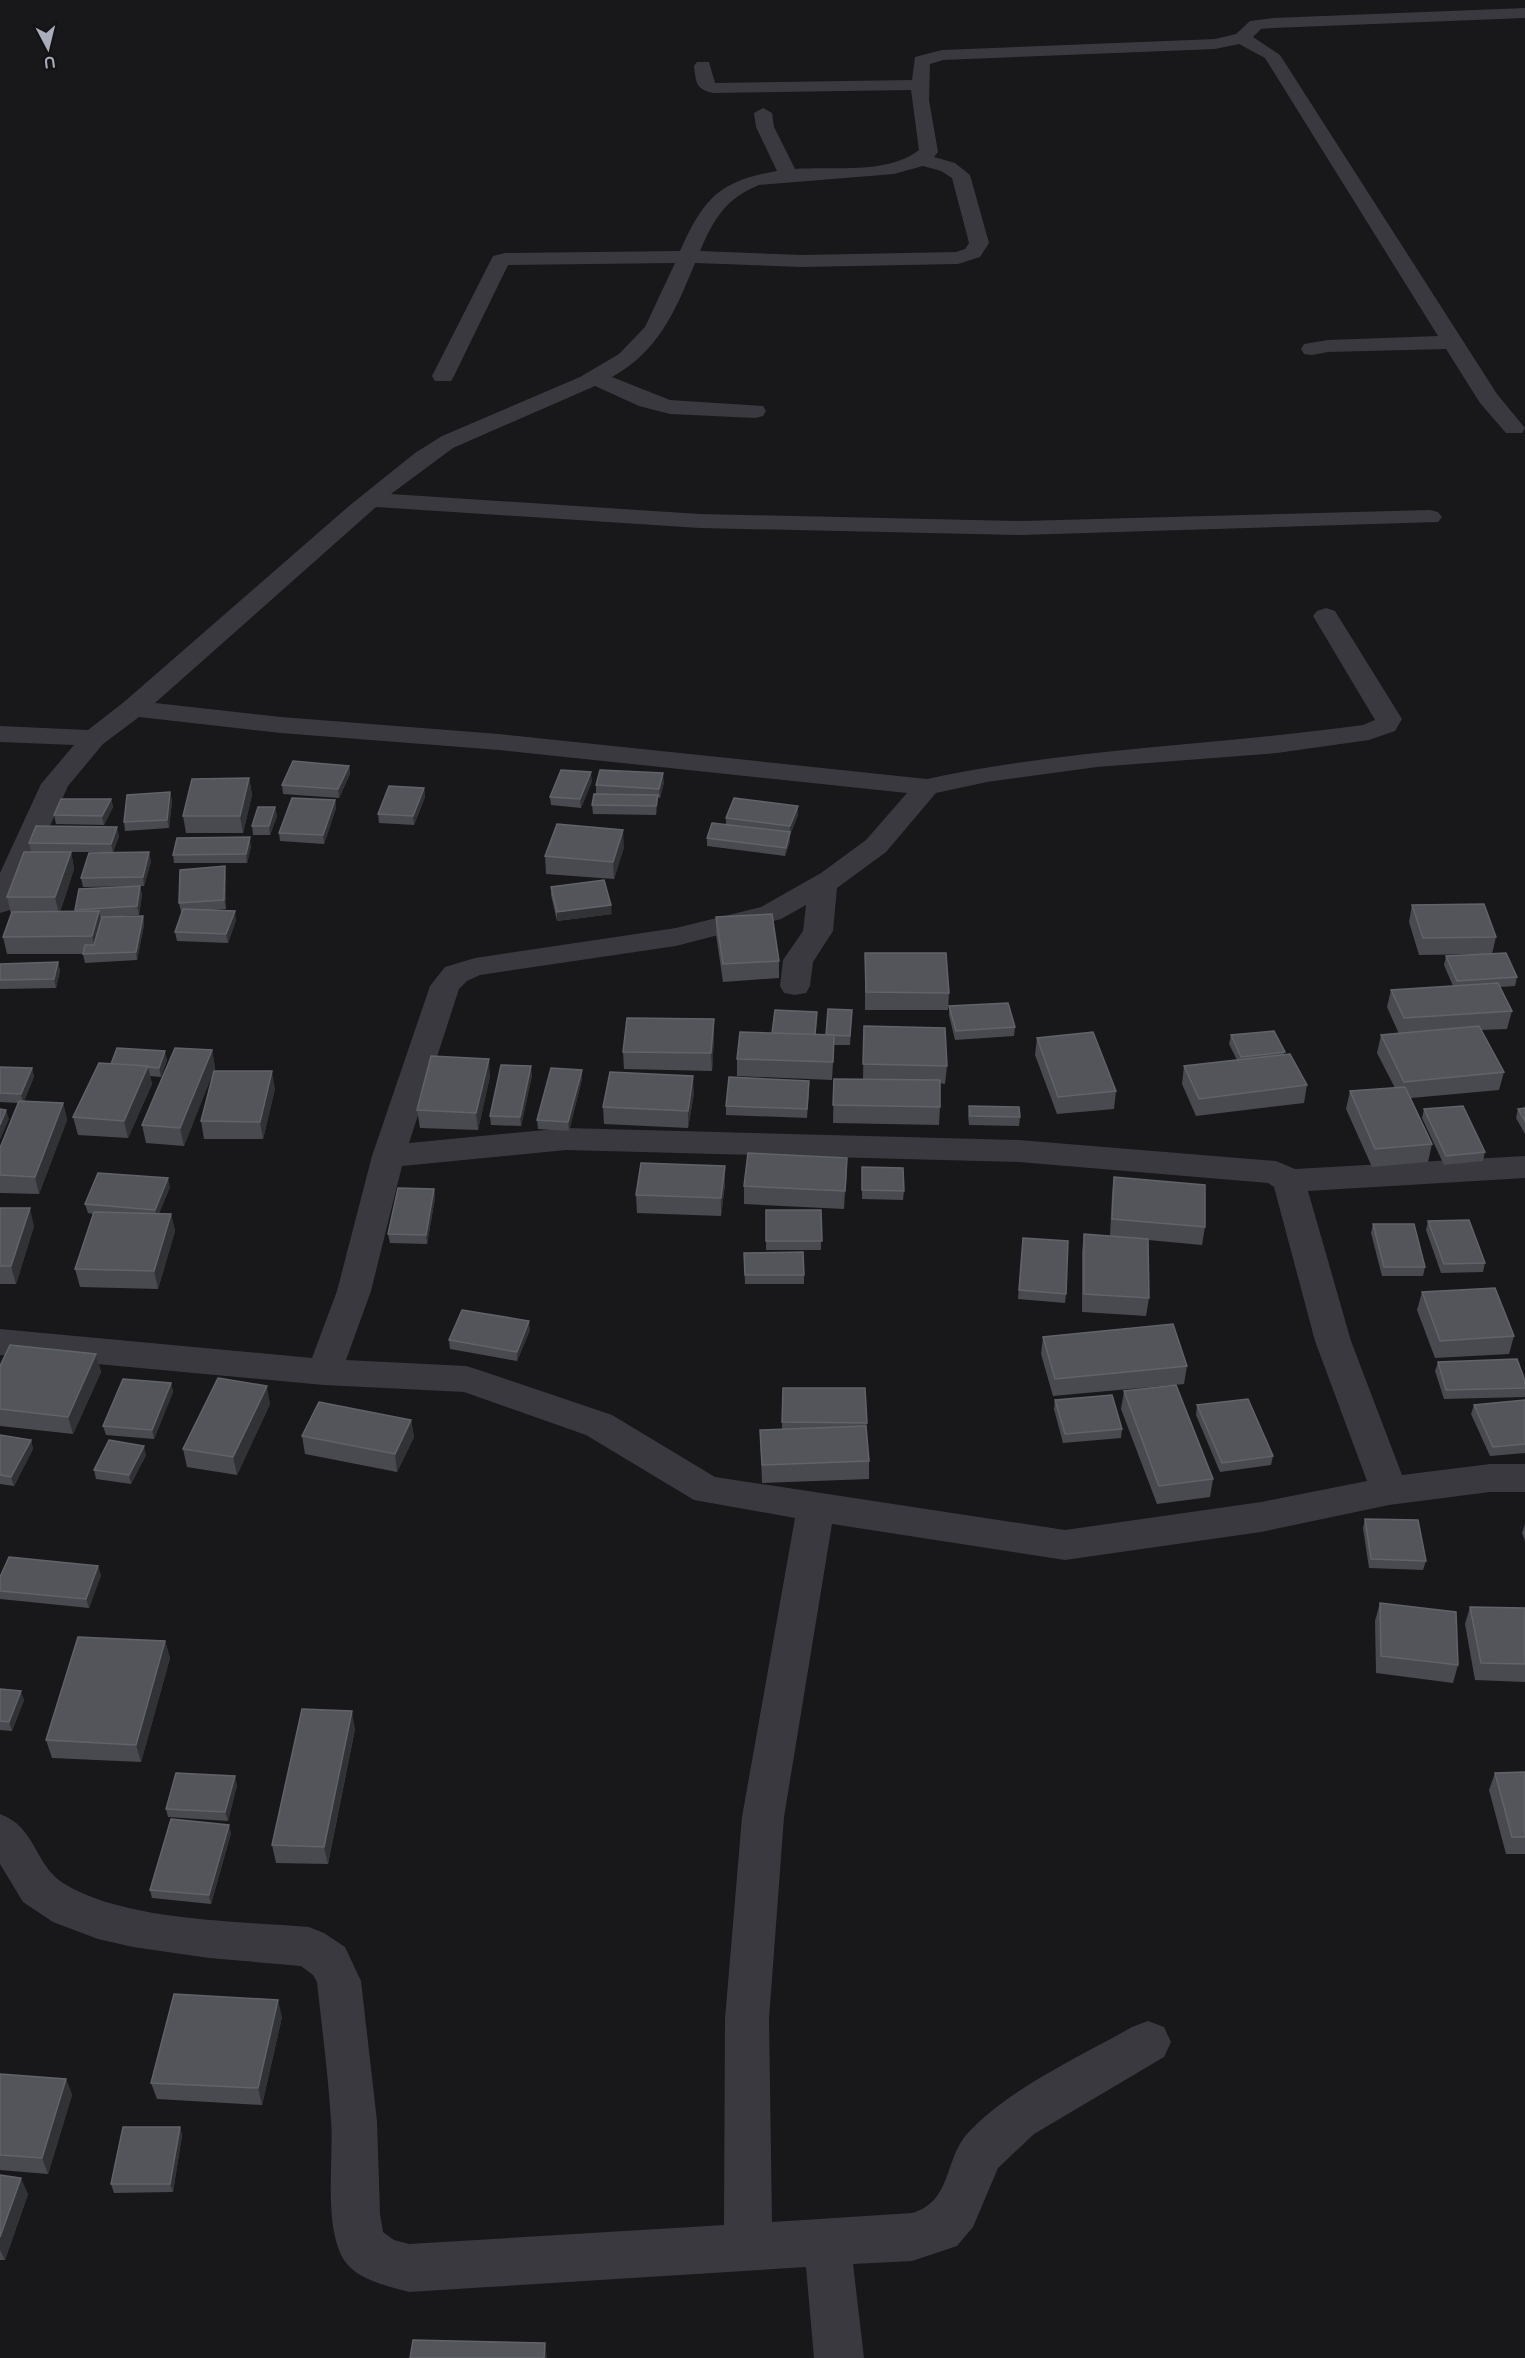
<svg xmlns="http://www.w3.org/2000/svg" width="1525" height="2358" font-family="Cabin,sans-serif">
  <rect width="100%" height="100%" fill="#18181a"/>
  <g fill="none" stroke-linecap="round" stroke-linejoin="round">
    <path fill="#39393f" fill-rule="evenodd" d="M1525 8V18L1273 28 1261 29 1253 37 1280 55 1497 394 1525 428 1522 433H1506L1480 403 1446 349 1328 352 1312 355 1304 354 1301 349 1304 344 1328 340 1438 336 1265 58 1239 44 1215 49 943 60 930 64 929 100 938 152 934 157 955 163 970 175 989 243 980 257 958 264 802 267 695 263C676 310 658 352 612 377L670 400 763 406 766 411 763 416 755 418 670 414 639 406 595 386 453 448 391 494 700 514 1022 521 1430 510 1438 512 1442 517 1438 522 1022 535 700 528 376 507 155 703 281 717 499 734 927 779C1071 748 1218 745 1363 725L1375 720 1313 616 1317 611 1326 608 1335 611 1402 719 1395 731 1369 740 1277 753 1097 767 987 782 936 793 886 852 837 888 833 931 813 962 810 986 806 993 795 995 784 993 780 986 783 960 803 931 806 905 781 919 676 946 480 975 467 981 459 989 409 1143 566 1128 1019 1140 1276 1161 1295 1169 1525 1156V1178L1308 1191 1351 1341 1402 1475 1490 1464H1525V1492H1490L1389 1505 1261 1532 1065 1560 832 1524 784 1817 769 2019 772 2222 912 2213C952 2202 944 2160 967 2134 1009 2088 1078 2058 1132 2027L1148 2021 1164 2027 1171 2042 1164 2057 1034 2134 998 2168 973 2227 957 2246 912 2261 853 2264 864 2358H814L806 2267 409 2292C388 2286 357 2280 344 2260 323 2225 334 2160 331 2120 328 2074 322 2028 317 1982L313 1975 301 1966 209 1958 133 1947 98 1939 53 1922 23 1902 0 1864V1814C36 1827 34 1864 63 1883 123 1921 238 1921 309 1927L324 1933 345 1947 361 1981 377 2121 380 2214 383 2232 394 2240 409 2244 724 2225 725 2019 742 1817 795 1518 694 1500 586 1435 464 1392 324 1385 0 1355V1329L312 1358 337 1291 372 1156 430 986 445 967 475 958 676 928 761 907 821 873 866 840 907 793 499 750 281 733 139 717 103 744 68 786 15 904 10 910 0 913V873L41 784 74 745 0 742V726L88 730 124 702 349 506 415 453 442 436 580 377 619 354 645 327 675 263 508 265 454 376 451 381H435L432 376 493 256 505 253 680 251C704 198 719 181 777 171L756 127 754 113 763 108 772 113 774 127 795 169C834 166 887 175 919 150L911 90 713 93C696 89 696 83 694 66L697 62H709L715 83 912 80 915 57 942 50 1215 39 1236 34 1250 21 1273 18ZM923 166 941 171 952 178 969 243 965 249 956 252 802 255 700 251C714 219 725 199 759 185L894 174ZM566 1150 1019 1162 1268 1183 1274 1187 1315 1341 1367 1481 1261 1502 1065 1530 715 1477 612 1415 479 1370 466 1366 346 1360 371 1291 402 1166Z"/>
  </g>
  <g fill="#494a4f">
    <path d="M349 766 350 774 339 798 283 794 282 785Z"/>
    <path d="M249 778 252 795 243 833H186L183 816Z"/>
    <path d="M592 781 581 808 551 805 550 797Z"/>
    <path d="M664 782 660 798 658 797 656 815 593 814 592 805 596 794V785Z"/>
    <path d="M424 788 425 797 414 825 379 823 378 814Z"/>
    <path d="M170 792 172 801 169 828 125 831 124 822Z"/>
    <path d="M111 799 113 807 104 825 56 824 54 815Z"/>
    <path d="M335 800 336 808 324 844 280 841 279 833Z"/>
    <path d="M275 807 277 816 270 835H253L252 826Z"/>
    <path d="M798 815 790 835V841L785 856 707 846V838L726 824V818Z"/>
    <path d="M119 836 113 852H71L74 869 60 912H75V910L140 886 142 895 139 915 105 917 143 916 144 925 137 960 85 963 83 954H7L3 937 11 914 7 897 31 852 29 843Z"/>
    <path d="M251 846 247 863H174L173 855Z"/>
    <path d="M624 847 614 879 546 874 545 856Z"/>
    <path d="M151 861 144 886 83 887 81 878Z"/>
    <path d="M226 875V909L210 910 236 920 228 943 177 941 175 932 182 912H181L179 903Z"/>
    <path d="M551 887 612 914 557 921 551 895Z"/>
    <path d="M1412 905 1496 937 1492 954 1517 977 1515 986 1500 987 1512 1011 1507 1029 1481 1030 1504 1072 1499 1090 1411 1098 1432 1144 1428 1162 1372 1167 1346 1109 1350 1091 1395 1088 1377 1053 1381 1035 1399 1034 1387 1007 1391 990 1453 986 1444 965 1446 956 1488 954 1419 955 1409 922Z"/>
    <path d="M716 917 779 961V978L723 982 716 934Z"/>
    <path d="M865 953 949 993 948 1010H865Z"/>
    <path d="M58 962 60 971 56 988 0 989V964Z"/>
    <path d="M949 1006 1015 1027 1014 1036 955 1040 949 1015Z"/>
    <path d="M852 1010 850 1045H834L832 1080 737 1076V1059L815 1035H826Z"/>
    <path d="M714 1019V1037L712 1071 624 1069 623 1052Z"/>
    <path d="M864 1026 947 1066 945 1084 940 1083V1107L939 1125 833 1123 834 1079H863Z"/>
    <path d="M1231 1035 1285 1052 1284 1054 1307 1085 1304 1103 1196 1116 1182 1084 1184 1066 1237 1060 1229 1044Z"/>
    <path d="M1037 1038 1116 1091 1114 1109 1057 1114 1035 1055Z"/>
    <path d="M212 1050 215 1068 214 1071 275 1089 263 1139H204L201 1121 213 1072 184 1146 146 1143 142 1125Z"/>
    <path d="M167 1060 161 1077 150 1076 152 1084 128 1138 78 1135 73 1117 111 1064Z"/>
    <path d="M0 1067 32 1068 34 1077 24 1101 63 1103 67 1120 39 1194 0 1193V1148L18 1103 0 1102Z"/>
    <path d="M582 1070V1079L569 1131 538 1129 537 1120Z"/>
    <path d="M532 1075 521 1126 491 1125 490 1116Z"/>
    <path d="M490 1076 478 1130 420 1128 417 1110Z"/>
    <path d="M809 1090 807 1118 726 1115V1106Z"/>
    <path d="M694 1093 688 1128 604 1124 603 1107Z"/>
    <path d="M969 1106 1020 1117 1019 1126 969 1125 968 1115Z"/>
    <path d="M1525 1108V1134L1516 1118 1518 1109Z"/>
    <path d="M1424 1109 1485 1152 1483 1161 1444 1165 1422 1118Z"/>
    <path d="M847 1158 844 1209 744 1204V1186Z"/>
    <path d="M725 1166V1184L721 1216 637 1213 636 1195Z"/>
    <path d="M862 1167 904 1191 903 1200 862 1199Z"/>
    <path d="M1114 1177 1205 1227 1202 1245 1148 1240 1149 1298 1146 1316 1082 1312V1252L1084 1234 1110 1236 1112 1194Z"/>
    <path d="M170 1187 159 1213 171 1214 175 1231 158 1289 80 1287 75 1269 93 1214 88 1213 85 1204Z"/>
    <path d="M434 1189 435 1198 427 1244 390 1243 388 1234Z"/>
    <path d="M0 1208 34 1226 16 1284H0Z"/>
    <rect x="766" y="1210" width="55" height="40"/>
    <path d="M1428 1221 1485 1263 1483 1272 1441 1273 1426 1230Z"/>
    <path d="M1373 1224 1425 1267 1423 1276H1382L1371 1233Z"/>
    <path d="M1023 1238 1066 1294 1065 1303 1018 1299Z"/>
    <path d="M744 1253 804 1275V1284H745Z"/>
    <path d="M1422 1292 1514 1336 1509 1354 1435 1358 1417 1310Z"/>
    <path d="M530 1330 517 1361 450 1349 449 1340Z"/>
    <path d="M1043 1337 1187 1366 1184 1384 1053 1396 1041 1354Z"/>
    <path d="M96 1354 101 1372 73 1434 0 1426V1366Z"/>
    <path d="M1438 1362 1525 1381V1397L1444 1399 1435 1371Z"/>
    <path d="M171 1383 173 1392 154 1439 106 1435 103 1426Z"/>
    <path d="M783 1388 867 1423 866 1430 869 1461V1479L762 1483 760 1430 782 1429Z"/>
    <path d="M1124 1391 1213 1479 1210 1497 1157 1504 1121 1409Z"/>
    <path d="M1055 1400 1122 1429 1121 1438 1063 1443 1054 1409Z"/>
    <path d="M1525 1400V1453L1490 1456 1471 1414 1474 1405Z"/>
    <path d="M270 1404 237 1475 187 1467 183 1449Z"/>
    <path d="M1197 1405 1273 1456 1271 1465 1220 1472 1196 1415Z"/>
    <path d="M411 1420 414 1437 397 1472 305 1454 302 1436Z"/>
    <path d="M0 1435 31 1440 33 1449 14 1486 0 1484Z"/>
    <path d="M146 1455 131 1484 96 1479 94 1470Z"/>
    <path d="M1365 1519 1426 1561 1423 1570 1369 1568 1363 1528Z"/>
    <path d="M1525 1524V1541L1522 1533Z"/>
    <path d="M101 1575 89 1608 0 1599V1577Z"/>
    <path d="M1380 1603 1458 1665 1453 1683 1376 1673 1375 1621Z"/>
    <path d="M1470 1607 1525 1608V1682L1475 1680 1465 1624Z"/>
    <path d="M165 1641 170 1658 141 1762 52 1758 46 1740Z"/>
    <path d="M0 1689 24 1700 12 1731 0 1730Z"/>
    <path d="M355 1729 328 1864 276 1863 272 1845Z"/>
    <path d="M1525 1772V1854H1506L1489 1790 1495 1773Z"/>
    <path d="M237 1785 228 1821 168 1817 166 1809Z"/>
    <path d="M231 1833 211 1904 152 1898 150 1890Z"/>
    <path d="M282 2017 262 2105 157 2099 151 2083Z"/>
    <path d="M0 2074 66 2079 72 2095 48 2174 0 2170Z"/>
    <path d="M180 2127 182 2135 173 2192 114 2193 111 2184Z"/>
    <path d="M0 2175 28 2194 5 2260H0Z"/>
  </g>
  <g fill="#313235">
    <path d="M349 766 350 774 339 798 338 789Z"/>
    <path d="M591 772 592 781 581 808 580 799Z"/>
    <path d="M663 773 664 782 660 798 659 789Z"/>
    <path d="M249 778 252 795 243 833 240 816Z"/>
    <path d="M424 788 425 797 414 825 413 816Z"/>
    <path d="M170 792 172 801 169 828 167 820Z"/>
    <path d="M658 795V804L656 815V806Z"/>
    <path d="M111 799 113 807 104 825 102 816Z"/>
    <path d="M335 800 336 808 324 844 323 835Z"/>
    <path d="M798 806V815L790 835V841L785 856 786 848 790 832V826Z"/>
    <path d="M275 807 277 816 270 835 269 826Z"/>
    <path d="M117 827 119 836 113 852 111 844Z"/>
    <path d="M623 830 624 847 614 879 613 862Z"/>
    <path d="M250 837 251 846 247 863 246 854Z"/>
    <path d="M71 852 74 869 59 914 55 897Z"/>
    <path d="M149 852 151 861 144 886 143 877Z"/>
    <path d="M225 866 226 875V909L224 900Z"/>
    <path d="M140 886 142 895 139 915 137 906Z"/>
    <path d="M611 905 612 914 557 921V912Z"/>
    <path d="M99 911 103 929 96 953 92 936Z"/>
    <path d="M235 911 236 920 228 943 226 934Z"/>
    <path d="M143 916 144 925 137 960 136 952Z"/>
    <path d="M58 962 60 971 56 988 54 979Z"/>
    <path d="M714 1019V1037L712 1071 711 1053Z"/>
    <path d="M212 1050 215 1068 184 1146 180 1128Z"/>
    <path d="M165 1051 167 1060 161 1077 159 1068Z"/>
    <path d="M489 1059 490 1076 478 1130 476 1113Z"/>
    <path d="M148 1066 152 1084 128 1138 124 1121Z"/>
    <path d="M531 1066 532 1075 521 1126 520 1117Z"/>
    <path d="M32 1068 34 1077 23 1103 21 1094Z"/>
    <path d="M582 1070V1079L569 1131 568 1122Z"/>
    <path d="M272 1071 275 1089 263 1139 260 1122Z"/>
    <path d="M693 1076 694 1093 688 1128V1111Z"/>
    <path d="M63 1103 67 1120 39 1194 35 1177Z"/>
    <path d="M6 1110 9 1119 0 1140V1125Z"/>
    <path d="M847 1158V1176L844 1209 845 1191Z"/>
    <path d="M725 1166V1184L721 1216V1198Z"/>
    <path d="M168 1178 170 1187 157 1219 155 1210Z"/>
    <path d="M434 1189 435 1198 427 1244 426 1235Z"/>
    <path d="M30 1208 34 1226 16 1284 11 1266Z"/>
    <path d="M171 1214 175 1231 158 1289 154 1271Z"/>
    <path d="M529 1321 530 1330 517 1361V1352Z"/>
    <path d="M96 1354 101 1372 73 1434 68 1417Z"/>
    <path d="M171 1383 173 1392 154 1439 152 1430Z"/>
    <path d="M267 1386 270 1404 237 1475 233 1457Z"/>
    <path d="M411 1420 414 1437 397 1472 395 1454Z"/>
    <path d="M31 1440 33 1449 14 1486 11 1477Z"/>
    <path d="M144 1446 146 1455 131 1484 129 1475Z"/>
    <path d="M98 1566 101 1575 89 1608 86 1599Z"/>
    <path d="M165 1641 170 1658 141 1762 136 1745Z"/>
    <path d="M21 1691 24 1700 12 1731 9 1722Z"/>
    <path d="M352 1711 355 1729 328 1864 324 1847Z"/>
    <path d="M235 1776 237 1785 228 1821 225 1812Z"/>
    <path d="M229 1825 231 1833 211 1904 209 1895Z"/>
    <path d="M278 2000 282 2017 262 2105 258 2088Z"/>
    <path d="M66 2079 72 2095 48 2174 42 2158Z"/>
    <path d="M180 2127 182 2135 173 2192 170 2184Z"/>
    <path d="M21 2178 28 2194 5 2260 0 2250V2237Z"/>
    <path d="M545 2343 547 2358H544Z"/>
  </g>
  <g fill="#54555b" stroke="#61636a" stroke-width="1.5">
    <path d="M293 761 349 766 338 789 282 785Z"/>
    <path d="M561 770 591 772 580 799 550 797Z"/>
    <path d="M600 770 663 773 659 789 596 785Z"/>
    <path d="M249 778 240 816H183L192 779Z"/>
    <path d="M389 786 424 788 413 816 378 814Z"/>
    <path d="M170 792 167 820 124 822 127 795Z"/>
    <path d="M594 794 658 795 656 806 592 805Z"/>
    <path d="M292 798 335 800 323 835 279 833Z"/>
    <path d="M734 798 798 806 790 826 726 818Z"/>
    <path d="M61 799H111L102 816 54 815Z"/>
    <path d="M258 807H275L269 826H252Z"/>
    <path d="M712 823 790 832 786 848 707 838Z"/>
    <path d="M557 824 623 830 613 862 545 856Z"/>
    <path d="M36 826 117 827 111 844 29 843Z"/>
    <path d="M250 837 246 854 173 855 177 838Z"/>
    <path d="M24 852H71L55 897H7Z"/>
    <path d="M149 852 143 877 81 878 89 853Z"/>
    <path d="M225 866 224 900 179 903 180 870Z"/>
    <path d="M604 880 611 905 557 912 551 887Z"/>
    <path d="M140 886 137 906 75 910 79 889Z"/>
    <path d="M1484 904 1496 937 1423 938 1412 905Z"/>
    <path d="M183 909 235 911 226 934 175 932Z"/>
    <path d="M99 911 92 936 3 937 12 912Z"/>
    <path d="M772 914 779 961 723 964 716 917Z"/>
    <path d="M143 916 136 952 83 954 85 945H94L102 917Z"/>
    <path d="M865 953H946L949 993 866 992Z"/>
    <path d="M1506 953 1517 977 1457 981 1446 956Z"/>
    <path d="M58 962 54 979 0 980V964Z"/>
    <path d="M1498 983 1512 1011 1404 1018 1391 990Z"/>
    <path d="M1008 1003 1015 1027 956 1031 949 1006Z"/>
    <path d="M828 1009 852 1010 850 1036 826 1035Z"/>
    <path d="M775 1010 817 1012 815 1035 772 1033Z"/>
    <path d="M627 1018 714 1019 711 1053 623 1052Z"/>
    <path d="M864 1026 945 1028 947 1066 863 1064Z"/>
    <path d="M1479 1026 1504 1072 1404 1082 1381 1035Z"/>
    <path d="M1274 1031 1285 1052 1241 1057 1231 1035Z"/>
    <path d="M740 1032 834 1035 833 1062 737 1059Z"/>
    <path d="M1093 1032 1116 1091 1058 1097 1037 1038Z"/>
    <path d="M117 1048 165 1051 159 1068 111 1064Z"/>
    <path d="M175 1048 212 1050 180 1128 142 1125Z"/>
    <path d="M1290 1054 1307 1085 1199 1099 1184 1066Z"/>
    <path d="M431 1056 489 1059 476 1113 417 1110Z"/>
    <path d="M99 1063 148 1066 124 1121 73 1117Z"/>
    <path d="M501 1065 531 1066 520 1117 490 1116Z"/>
    <path d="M0 1067 32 1068 21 1094 0 1093Z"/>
    <path d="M551 1068 582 1070 568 1122 537 1120Z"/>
    <path d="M214 1071H272L260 1122 201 1121Z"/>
    <path d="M610 1072 693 1076 688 1111 603 1107Z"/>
    <path d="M729 1077 809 1081 807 1109 726 1106Z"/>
    <path d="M834 1079 940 1080V1107L833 1105Z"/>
    <path d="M1405 1087 1432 1144 1375 1149 1350 1091Z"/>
    <path d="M19 1101 63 1103 35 1177 0 1175V1148Z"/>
    <path d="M969 1106 1019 1107 1020 1117 970 1116Z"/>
    <path d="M1463 1106 1485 1152 1446 1156 1424 1109Z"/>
    <path d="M1525 1108V1121L1518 1109Z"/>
    <path d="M0 1109 6 1110 0 1125Z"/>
    <path d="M748 1153 847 1158 845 1191 744 1186Z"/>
    <path d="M641 1163 725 1166 721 1198 636 1195Z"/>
    <path d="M862 1167 903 1168 904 1191 862 1190Z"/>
    <path d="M98 1173 168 1178 155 1210 85 1204Z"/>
    <path d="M1114 1177 1205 1185V1227L1112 1219Z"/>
    <path d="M398 1188 434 1189 426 1235 388 1234Z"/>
    <path d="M0 1208H30L11 1266H0Z"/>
    <path d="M766 1210H821L822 1241H766Z"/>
    <path d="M94 1212 171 1214 154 1271 75 1269Z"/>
    <path d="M1469 1220 1485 1263 1444 1264 1428 1221Z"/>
    <path d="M1373 1224H1414L1425 1267H1384Z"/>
    <path d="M1084 1234 1148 1239 1149 1298 1084 1294Z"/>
    <path d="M1023 1238 1068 1241 1066 1294 1019 1290Z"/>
    <path d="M803 1252 804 1275H745L744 1253Z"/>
    <path d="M1495 1288 1514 1336 1440 1341 1422 1292Z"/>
    <path d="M462 1310 529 1321 517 1352 449 1340Z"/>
    <path d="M1173 1324 1187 1366 1055 1379 1043 1337Z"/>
    <path d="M10 1345 96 1354 68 1417 0 1409V1366Z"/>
    <path d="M1517 1359 1525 1381V1388L1446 1390 1438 1362Z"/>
    <path d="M218 1378 267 1386 233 1457 183 1449Z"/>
    <path d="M123 1379 171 1383 152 1430 103 1426Z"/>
    <path d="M1176 1385 1213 1479 1159 1486 1124 1391Z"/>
    <path d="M783 1388H865L867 1423 782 1422Z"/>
    <path d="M1112 1395 1122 1429 1065 1434 1055 1400Z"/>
    <path d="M1248 1399 1273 1456 1222 1463 1197 1405Z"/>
    <path d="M1525 1400V1444L1493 1447 1474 1405Z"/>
    <path d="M319 1402 411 1420 395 1454 302 1436Z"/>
    <path d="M866 1426 869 1461 762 1465 760 1430Z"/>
    <path d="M0 1435 31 1440 11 1477 0 1475Z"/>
    <path d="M109 1440 144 1446 129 1475 94 1470Z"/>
    <path d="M1365 1519 1418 1520 1426 1561 1371 1559Z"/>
    <path d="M9 1557 98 1566 86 1599 0 1591V1577Z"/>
    <path d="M1380 1603 1456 1612 1458 1665 1381 1656Z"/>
    <path d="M1470 1607 1525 1608V1664L1481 1663Z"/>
    <path d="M78 1637 165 1641 136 1745 46 1740Z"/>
    <path d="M0 1689 21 1691 9 1722 0 1721Z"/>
    <path d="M302 1709 352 1711 324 1847 272 1845Z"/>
    <path d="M1525 1772V1837H1512L1495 1773Z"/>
    <path d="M176 1773 235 1776 225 1812 166 1809Z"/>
    <path d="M171 1819 229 1825 209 1895 150 1890Z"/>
    <path d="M174 1994 278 2000 258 2088 151 2083Z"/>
    <path d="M0 2074 66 2079 42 2158 0 2155Z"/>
    <path d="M123 2127H180L170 2184H111Z"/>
    <path d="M0 2175 21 2178 0 2237Z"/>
    <path d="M413 2340 545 2343 544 2358H410Z"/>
  </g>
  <g transform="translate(48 48) rotate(173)" stroke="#131315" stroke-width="4.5" paint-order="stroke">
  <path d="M0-4.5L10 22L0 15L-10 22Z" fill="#aaaeba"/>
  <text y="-9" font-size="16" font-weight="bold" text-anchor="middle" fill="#aaaeba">U</text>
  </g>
</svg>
